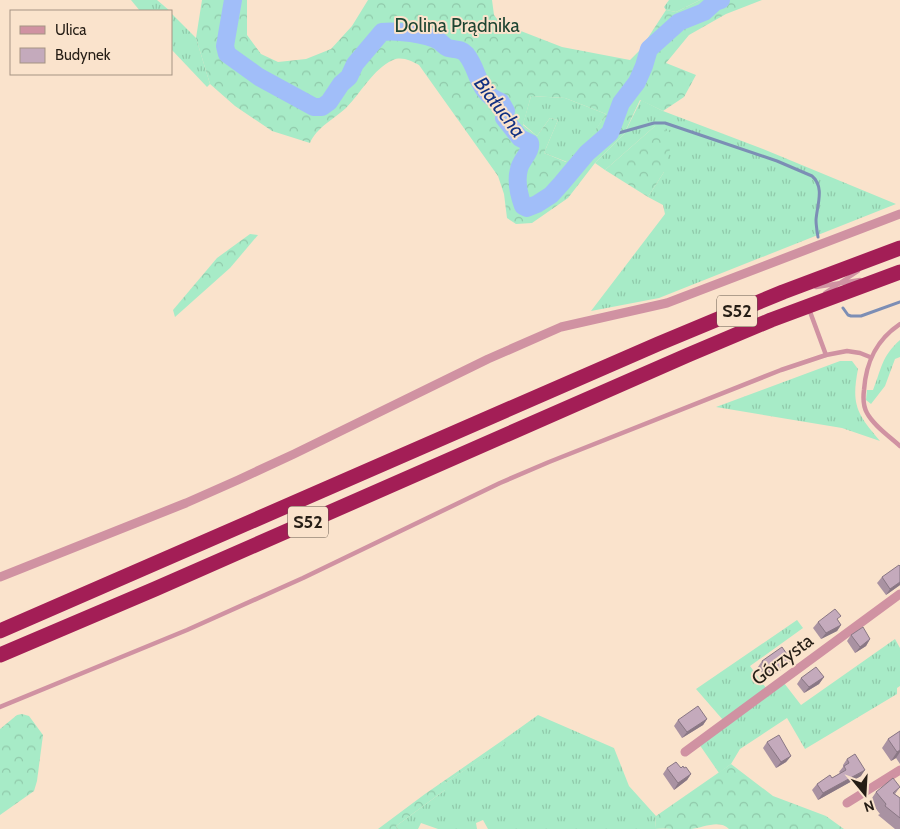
<svg xmlns="http://www.w3.org/2000/svg" width="900" height="829" font-family="Cabin,sans-serif">
  <defs>
    <pattern id="grass-tufts" width="24" height="20" patternUnits="userSpaceOnUse" patternTransform="scale(1.25)"><rect width="24" height="20" fill="#a7ebc7"/><path d="M3 7l-1-3M5 7V3M7 7l1-3M15 17l-1-3M17 17v-4M19 17l1-3" fill="none" stroke="#90c9aa"/></pattern>
    <pattern id="forest-crowns" width="20" height="18" patternUnits="userSpaceOnUse" patternTransform="scale(1.25)"><rect width="20" height="18" fill="#a7ebc7"/><path d="M2 6a3 3 0 1 1 6 0M12 15a3 3 0 1 1 6 0" fill="none" stroke="#90c9aa"/></pattern>
  </defs>
  <rect width="100%" height="100%" fill="#fae3cc"/>
  <g fill="url(#grass-tufts)">
    <path d="M131 0H157L170 11H140Z"/>
    <path d="M669 0H700L676 12 666 10 664 7Z"/>
    <path d="M171 13 196 38 210 84 207 87 171 49Z"/>
    <path d="M531 96 565 98 606 114 590 139 567 162 544 153 558 120 550 118 537 136 523 124Z"/>
    <path d="M641 100 663 111 763 149 896 204 659 298 591 311 665 214 663 205 648 197 664 172 655 126 605 170 595 163 624 134Z"/>
    <path d="M900 340V357L895 359 885 386 871 404 866 400 867 390H873C882 368 881 357 900 340Z"/>
    <path d="M840 361H852L858 369C851 405 857 414 880 441L842 428 716 407Z"/>
    <path d="M797 620 803 628 750 666 766 688 723 720 696 689Z"/>
    <path d="M895 639 900 648V686L897 688V694L805 749 787 718 740 749 731 764 719 773 699 744 784 683 801 705Z"/>
    <path d="M538 715 614 748 629 786 656 816 655 828 668 829H488L483 820 476 823 477 829H438L421 823 418 829H398L396 826 445 790V783L504 744 503 740Z"/>
  </g>
  <g fill="url(#forest-crowns)" fill-rule="evenodd">
    <path d="M202 0H247V35L261 54 278 62 306 59 331 49 352 26 368 0H492L494 15 500 23 562 47 630 60 640 50 666 10 676 12 700 0H762L726 14 689 35 666 63 696 75 684 97 663 111 640 100 624 134 595 163 568 198 532 223 516 224 507 218 504 194 498 176 419 65C411 61 402 56 393 60 373 69 361 93 346 108 334 119 316 128 310 143L272 131 235 106 210 84 196 38ZM531 96 565 98 606 114 586 144 566 162 544 153 558 120 550 118 537 136 523 125Z"/>
    <path d="M655 126 674 134 664 172 648 197 605 170Z"/>
    <path d="M250 234 258 235 230 268 175 317 173 310 217 258Z"/>
    <path d="M22 714 29 716 43 735 37 781 34 791 0 815V729L17 715Z"/>
    <path d="M503 740 505 744 445 783V790L396 826 398 829H378L425 794Z"/>
    <path d="M731 764 773 796 826 816 844 829H729C719 819 703 828 691 829 679 829 667 829 655 828L656 816Z"/>
  </g>
  <g fill="none" stroke-linecap="round" stroke-linejoin="round">
    <g stroke="#7c8eb5" stroke-width="3">
      <path d="M608 136 654 123H665L777 161 812 176C825 187 817 205 816 220 816 225 817 231 818 237"/>
      <path d="M843 308 848 315 851 316H861L900 302"/>
    </g>
    <path stroke="#a1bef9" stroke-width="18" d="M233 0 225 46 227 54 259 77 314 107H322L329 102 341 84 349 77 355 64 382 32C396 30 427 34 439 41 442 43 444 46 448 48 454 50 461 48 466 54 480 71 476 93 501 102L506 111 504 118 520 138 530 143C532 151 521 160 519 169 516 180 519 195 523 206L527 208 537 204 551 195 561 184 587 153 610 133 621 103 637 82 644 66 649 49 679 22 704 12 715 2 721 0"/>
    <g stroke="#d092a2" stroke-width="4.5">
      <path d="M816 287 860 280"/>
      <path d="M825 293 858 271"/>
      <path d="M809 309 826 355"/>
      <path d="M900 324C876 340 866 362 864 390 863 398 863 406 867 413 874 426 889 436 900 446"/>
      <path d="M0 707 187 630 303 578 500 483 549 462 781 370 826 355 847 351 860 353 870 357"/>
    </g>
    <g stroke="#d092a2" stroke-width="9">
      <path d="M0 577 186 503 238 480 294 454 488 359 561 327 667 303 900 214"/>
      <path d="M685 752 900 594"/>
      <path d="M847 803 900 770"/>
    </g>
    <g stroke="#a31e56" stroke-width="15">
      <path d="M0 631 658 344 783 292 900 248"/>
      <path d="M0 655 155 589 688 355 771 320 900 272"/>
    </g>
  </g>
  <g fill="#a992a2">
    <path d="M900 566V585L886 595 877 583 882 577Z"/>
    <path d="M838 620 841 625 837 631 821 639 813 628 818 622Z"/>
    <path d="M851 635 870 639 866 646 855 653 847 641Z"/>
    <path d="M762 661 787 666 766 680 758 667Z"/>
    <path d="M824 677 819 684 804 693 797 684 801 678Z"/>
    <path d="M707 719 703 725 682 738 674 726 678 720Z"/>
    <path d="M900 731V764L896 758 891 761 882 748 888 739Z"/>
    <path d="M767 742 791 756 786 762 776 768 763 748Z"/>
    <path d="M847 759 861 776 818 800 812 790 817 784 832 778 840 773 839 772 843 767V765Z"/>
    <path d="M667 768H684L691 774 687 780 674 790 663 774Z"/>
    <path d="M900 787 895 794 900 798V829H895L878 815 880 814 870 801 876 792Z"/>
  </g>
  <g fill="#897784">
    <path d="M900 582V585L886 595 890 589Z"/>
    <path d="M841 625 837 631 821 639 826 633Z"/>
    <path d="M870 639 866 646 855 653 860 647Z"/>
    <path d="M791 660 787 666 766 680 771 674Z"/>
    <path d="M824 677 819 684 804 693 809 687Z"/>
    <path d="M707 719 703 725 682 738 687 732Z"/>
    <path d="M900 750V752L896 758 891 761 897 752Z"/>
    <path d="M791 756 786 762 776 768 781 762Z"/>
    <path d="M865 770 861 776 818 800 823 793Z"/>
    <path d="M691 774 687 780 674 790 678 783Z"/>
  </g>
  <g fill="#c4aabc" stroke="#897784">
    <path d="M899 565 900 566V582L890 589 882 577Z"/>
    <path d="M835 609 841 616 837 619 841 625 826 633 818 622Z"/>
    <path d="M863 627 870 639 860 647 851 635Z"/>
    <path d="M782 647 791 660 771 674 762 661Z"/>
    <path d="M816 667 824 677 809 687 801 678Z"/>
    <path d="M698 706 707 719 687 732 678 720Z"/>
    <path d="M900 731V750L897 752 888 739Z"/>
    <path d="M779 735 791 756 781 762 767 742Z"/>
    <path d="M855 754 865 770 823 793 817 784 830 775 832 778 846 770 844 766 849 763 847 759Z"/>
    <path d="M676 762 681 768 683 766 684 768 686 767 691 774 678 783 667 768Z"/>
    <path d="M893 778 900 787 893 793 900 798V818L885 806 886 804 876 792Z"/>
  </g>
  <g text-anchor="middle" stroke-width="4" stroke-linejoin="round" paint-order="stroke">
    <g fill="#fae3cc" stroke="#65584c" stroke-width="1">
      <rect x="717" y="295.5" width="40" height="31" rx="4"/>
      <rect x="288" y="506.5" width="40" height="31" rx="4"/>
    </g>
    <g font-size="18" font-weight="bold" fill="#251d15">
      <text x="737" y="317">S52</text>
      <text x="308" y="528">S52</text>
    </g>
    <g font-size="19" fill="#1d4532" stroke="#fae3cc">
      <text x="457" y="32">Dolina Prądnika</text>
    </g>
    <g font-size="19" fill="#251d15" stroke="#fae3cc">
      <text transform="translate(782 659) rotate(-37)" y="7">Górzysta</text>
    </g>
    <g font-size="20" font-style="italic" fill="#113082" stroke="#fae3cc">
      <text transform="translate(500 107) rotate(53)" y="7">Białucha</text>
    </g>
  </g>
  <rect x="10" y="10" width="162" height="65" fill="#fae3cc" stroke="#a59483"/>
  <rect x="20" y="26" width="25" height="8" fill="#d092a2" stroke="#a59483"/>
  <text x="55" y="35" font-size="15" fill="#251d15">Ulica</text>
  <rect x="20" y="48" width="25" height="15" fill="#c4aabc" stroke="#a59483"/>
  <text x="55" y="60" font-size="15" fill="#251d15">Budynek</text>
  <g transform="translate(865 794) rotate(162)" stroke="#fae3cc" stroke-width="4" paint-order="stroke">
  <path d="M0-4L9 19L0 12L-9 19Z" fill="#251d15"/>
  <text y="-8" font-size="14" font-weight="bold" text-anchor="middle" fill="#251d15">N</text>
  </g>
</svg>
